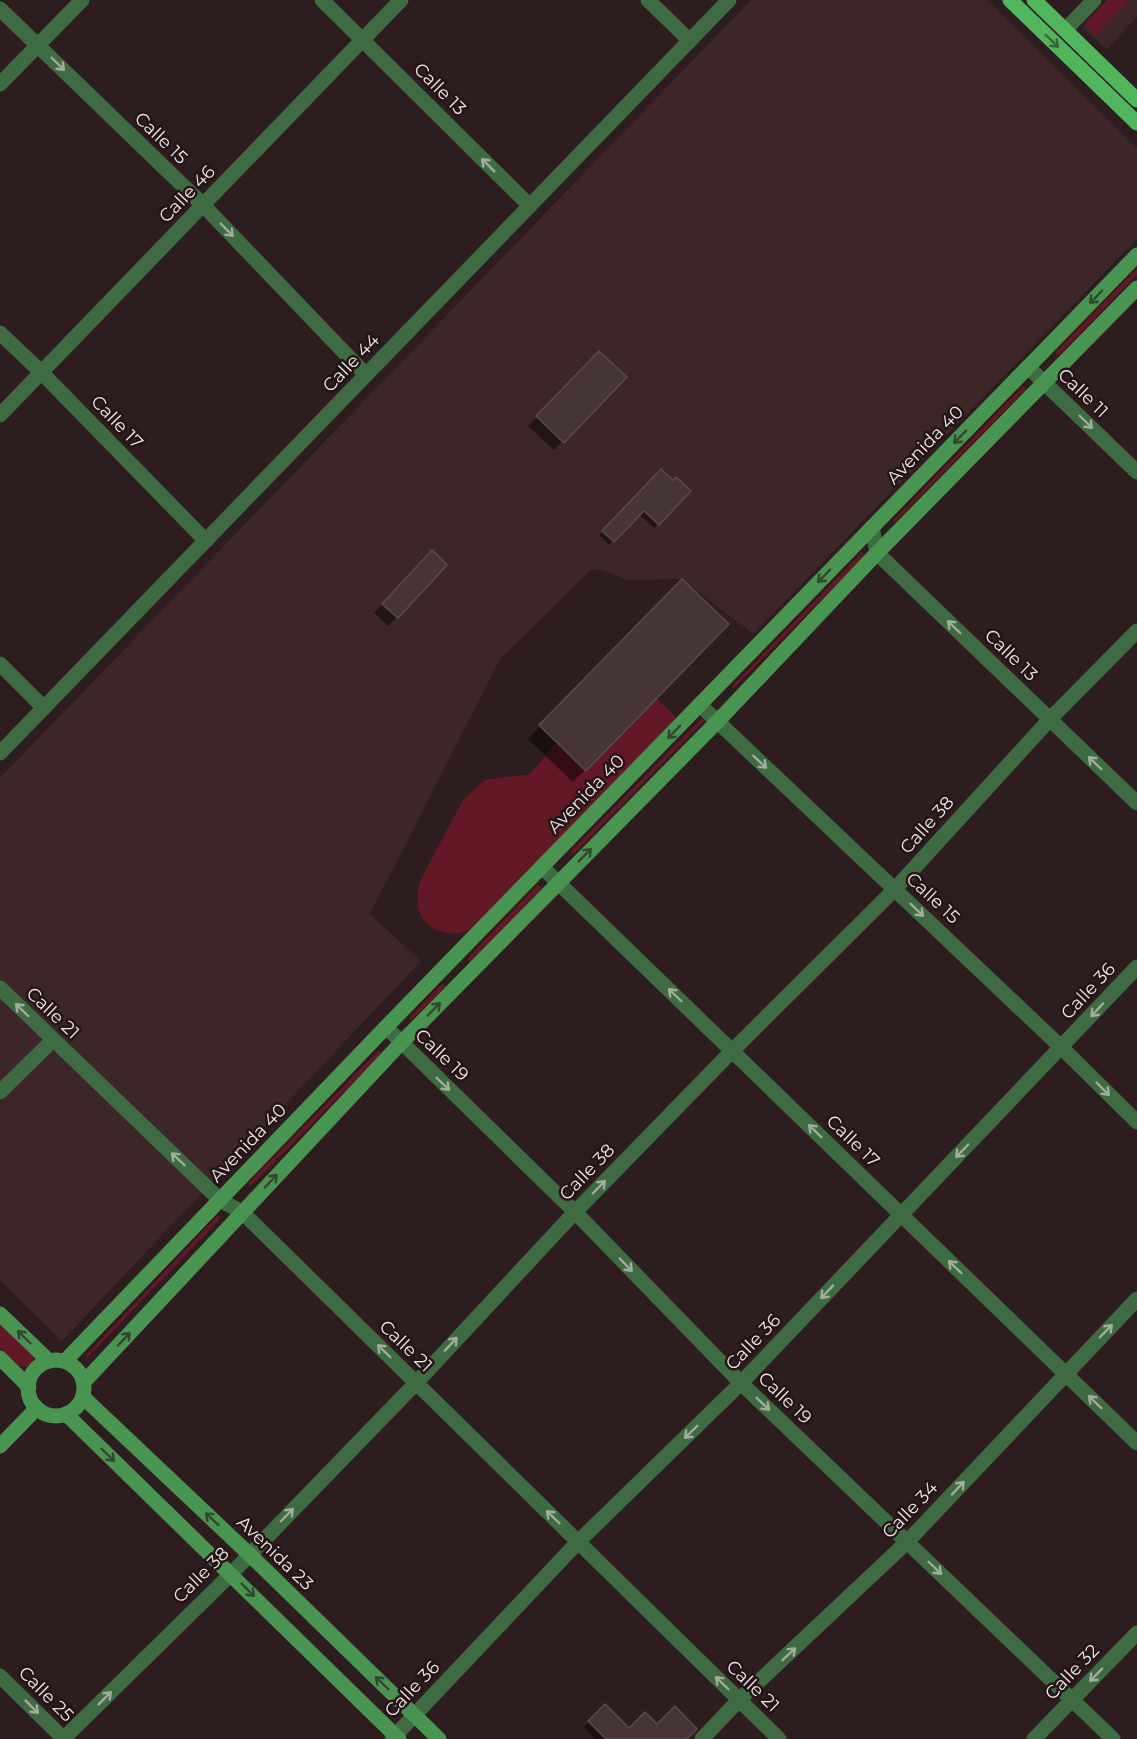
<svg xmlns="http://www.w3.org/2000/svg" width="1137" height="1739" font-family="Montserrat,sans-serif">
  <rect width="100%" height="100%" fill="#2d1d1e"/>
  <g fill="#3d2628">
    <path d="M751 0H987L1137 148V239L753 634 682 579 627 580 603 570H591L500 659 370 914 421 961 62 1341 0 1280V778Z"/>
    <path d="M1108 0H1137V17L1107 49 1082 28Z"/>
  </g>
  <g fill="#631826">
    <path d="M1107 0H1130L1095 36 1085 23Z"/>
    <path d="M1137 268V275L1058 356 1055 353Z"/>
    <path d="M1023 386 1026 389 894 523 893 520Z"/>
    <path d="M862 552 865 555 733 689 732 686Z"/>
    <path d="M657 698 677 719 472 929C447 941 417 928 417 898 417 890 420 882 423 875L463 800 485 780 530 774 557 742Z"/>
    <path d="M702 718 704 721 573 855 571 851Z"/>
    <path d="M537 885 541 887V889L472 961 469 962 468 958Z"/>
    <path d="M442 984 445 985V987L410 1021 409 1018Z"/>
    <path d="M379 1050 382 1053 250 1187 248 1183Z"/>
    <path d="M218 1215 221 1218 87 1358 86 1355Z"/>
    <path d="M0 1322 34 1356 33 1364 29 1367 19 1366 0 1347Z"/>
  </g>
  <g fill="#0007">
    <path d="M599 353 625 377 554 450 528 426Z"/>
    <path d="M661 471 673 482 689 491 654 528 639 514 609 545 599 535Z"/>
    <path d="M423 561 445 565 388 626 374 613Z"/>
    <path d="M682 581 727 624 573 782 528 739Z"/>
    <path d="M605 1706 629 1730 657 1726 685 1739H595L584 1727Z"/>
  </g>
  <g fill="#463536" stroke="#5d4b4c" stroke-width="1.5">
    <path d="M599 351 627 377 564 443 536 416Z"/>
    <path d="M661 469 673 480 676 477 691 491 659 525 644 511 614 542 602 531Z"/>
    <path d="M432 550 447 565 398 618 382 604Z"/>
    <path d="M682 579 729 624 586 771 539 725Z"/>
    <path d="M605 1704 629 1728 645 1712 657 1724 675 1706 697 1729 687 1739H606L588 1721Z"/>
  </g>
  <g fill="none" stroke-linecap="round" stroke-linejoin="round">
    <g stroke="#3e6b42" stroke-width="15">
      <path d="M322 0 530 206"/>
      <path d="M648 0 690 41"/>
      <path d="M0 9 203 205 366 375"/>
      <path d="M1065 30 1094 0"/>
      <path d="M0 84 82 0"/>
      <path d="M0 333 41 372 206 541"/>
      <path d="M1028 367 1137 472"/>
      <path d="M0 415 401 0"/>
      <path d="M872 527 877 553 1137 803"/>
      <path d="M0 664 44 708"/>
      <path d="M700 705 1062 1048 1137 1122"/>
      <path d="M0 753 729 0"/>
      <path d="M542 867 1137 1443"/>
      <path d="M0 988 220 1200 242 1212 779 1739"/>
      <path d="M386 1027 575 1212 741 1383 1113 1739"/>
      <path d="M0 1092 53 1040"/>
      <path d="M0 1676 64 1739"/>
      <path d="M63 1739 231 1574 416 1383 575 1212 732 1051 895 889 1050 719 1137 631"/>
      <path d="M392 1739 578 1542 741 1383 1137 967"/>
      <path d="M702 1739 739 1700 907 1542 1137 1299"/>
      <path d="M1034 1739 1137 1633"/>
    </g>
    <g stroke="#499451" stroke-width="15">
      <path d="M0 1314 49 1361"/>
      <path d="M0 1358 29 1387"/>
      <circle cx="56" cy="1388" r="28"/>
      <path d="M65 1361 386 1027 1137 255"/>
      <path d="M84 1382 401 1043 717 722 877 553 1137 288"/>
      <path d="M83 1397 249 1554 439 1739"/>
      <path d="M66 1414 399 1739"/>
      <path d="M0 1446 37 1408"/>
    </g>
    <g stroke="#51b55d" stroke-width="15">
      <path d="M1010 0 1137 123"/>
      <path d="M1034 0 1137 100"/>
    </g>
  </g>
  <defs><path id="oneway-shaft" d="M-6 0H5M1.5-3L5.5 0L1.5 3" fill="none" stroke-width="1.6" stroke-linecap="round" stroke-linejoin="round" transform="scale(1.5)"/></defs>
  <use stroke="#3a6439" href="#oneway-shaft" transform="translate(1052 41) rotate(44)"/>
  <g stroke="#a0ae9c">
    <use href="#oneway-shaft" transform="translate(58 64) rotate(44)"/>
    <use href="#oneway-shaft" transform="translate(488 165) rotate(-135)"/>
    <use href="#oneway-shaft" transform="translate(227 230) rotate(46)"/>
    <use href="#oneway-shaft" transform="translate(1086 422) rotate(44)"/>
    <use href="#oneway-shaft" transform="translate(954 627) rotate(-136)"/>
    <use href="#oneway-shaft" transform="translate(760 762) rotate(43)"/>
    <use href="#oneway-shaft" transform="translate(1095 763) rotate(-136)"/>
    <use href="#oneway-shaft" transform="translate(917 910) rotate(44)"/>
    <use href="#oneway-shaft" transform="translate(675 995) rotate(-136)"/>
    <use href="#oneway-shaft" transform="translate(22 1010) rotate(-136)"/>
    <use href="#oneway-shaft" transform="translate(1097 1010) rotate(133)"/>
    <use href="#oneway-shaft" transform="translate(443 1084) rotate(44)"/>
    <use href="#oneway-shaft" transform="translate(1103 1089) rotate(45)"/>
    <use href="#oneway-shaft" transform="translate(815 1131) rotate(-136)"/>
    <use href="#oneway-shaft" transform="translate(962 1151) rotate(134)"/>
    <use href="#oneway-shaft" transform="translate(178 1159) rotate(-137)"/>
    <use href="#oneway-shaft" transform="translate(599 1187) rotate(-46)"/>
    <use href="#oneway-shaft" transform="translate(626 1265) rotate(46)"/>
    <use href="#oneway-shaft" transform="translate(955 1267) rotate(-136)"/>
    <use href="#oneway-shaft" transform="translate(827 1292) rotate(133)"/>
    <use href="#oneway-shaft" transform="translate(1106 1331) rotate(-46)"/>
    <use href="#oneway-shaft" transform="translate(451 1344) rotate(-47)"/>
    <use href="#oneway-shaft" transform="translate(384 1351) rotate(-136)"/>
    <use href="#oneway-shaft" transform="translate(1095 1402) rotate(-136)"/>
    <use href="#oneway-shaft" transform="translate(763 1404) rotate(44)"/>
    <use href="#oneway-shaft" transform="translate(691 1432) rotate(136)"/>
    <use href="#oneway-shaft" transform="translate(958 1488) rotate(-47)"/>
    <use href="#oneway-shaft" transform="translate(287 1515) rotate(-46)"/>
    <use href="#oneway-shaft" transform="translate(553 1517) rotate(-136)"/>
    <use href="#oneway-shaft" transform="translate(935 1568) rotate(44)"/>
    <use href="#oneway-shaft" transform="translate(789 1654) rotate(-43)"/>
    <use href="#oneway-shaft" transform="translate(1096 1675) rotate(134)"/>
    <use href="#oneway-shaft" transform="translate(722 1683) rotate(-136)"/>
    <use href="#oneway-shaft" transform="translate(105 1698) rotate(-45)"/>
    <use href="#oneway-shaft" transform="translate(32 1707) rotate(45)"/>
  </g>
  <g stroke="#32472d">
    <use href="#oneway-shaft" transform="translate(1096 297) rotate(134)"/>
    <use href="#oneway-shaft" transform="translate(960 437) rotate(134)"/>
    <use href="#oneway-shaft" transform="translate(824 576) rotate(134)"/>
    <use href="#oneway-shaft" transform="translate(674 732) rotate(134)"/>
    <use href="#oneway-shaft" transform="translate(585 855) rotate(-45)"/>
    <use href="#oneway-shaft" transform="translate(434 1009) rotate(-46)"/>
    <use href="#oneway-shaft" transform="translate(271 1181) rotate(-47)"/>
    <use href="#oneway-shaft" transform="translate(24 1337) rotate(-136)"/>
    <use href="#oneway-shaft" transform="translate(124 1339) rotate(-47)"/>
    <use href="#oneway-shaft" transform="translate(108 1455) rotate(44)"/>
    <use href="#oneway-shaft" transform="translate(212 1519) rotate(-137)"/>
    <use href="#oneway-shaft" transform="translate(248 1590) rotate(45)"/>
    <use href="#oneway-shaft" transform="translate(382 1683) rotate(-136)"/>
  </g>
  <g text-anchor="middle" stroke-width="5" stroke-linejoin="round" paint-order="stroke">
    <g font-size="18" fill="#f1e5e6" stroke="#231415">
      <text transform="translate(440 89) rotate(45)" y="6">Calle 13</text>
      <text transform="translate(161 138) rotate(44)" y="6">Calle 15</text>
      <text transform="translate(187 194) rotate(-46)" y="6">Calle 46</text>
      <text transform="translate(351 363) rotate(-46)" y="6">Calle 44</text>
      <text transform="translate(1083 393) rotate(44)" y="6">Calle 11</text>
      <text transform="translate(117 422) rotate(46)" y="6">Calle 17</text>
      <text transform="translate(925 445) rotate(-46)" y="6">Avenida 40</text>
      <text transform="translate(1011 655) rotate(44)" y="6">Calle 13</text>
      <text transform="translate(586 794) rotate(-46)" y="6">Avenida 40</text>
      <text transform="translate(927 825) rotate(-48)" y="6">Calle 38</text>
      <text transform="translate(933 898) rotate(43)" y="6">Calle 15</text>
      <text transform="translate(1088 991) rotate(-47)" y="6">Calle 36</text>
      <text transform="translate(53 1013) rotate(44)" y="6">Calle 21</text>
      <text transform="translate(442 1055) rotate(44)" y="6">Calle 19</text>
      <text transform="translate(853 1141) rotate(44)" y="6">Calle 17</text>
      <text transform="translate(248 1143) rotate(-46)" y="6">Avenida 40</text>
      <text transform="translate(587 1172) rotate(-46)" y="6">Calle 38</text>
      <text transform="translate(753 1342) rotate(-46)" y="6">Calle 36</text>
      <text transform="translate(406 1346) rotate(44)" y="6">Calle 21</text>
      <text transform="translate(785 1398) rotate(44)" y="6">Calle 19</text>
      <text transform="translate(910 1510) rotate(-46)" y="6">Calle 34</text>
      <text transform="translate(275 1553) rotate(44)" y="6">Avenida 23</text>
      <text transform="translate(201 1575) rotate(-45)" y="6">Calle 38</text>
      <text transform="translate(1072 1672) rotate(-46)" y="6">Calle 32</text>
      <text transform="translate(753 1686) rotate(44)" y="6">Calle 21</text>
      <text transform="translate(412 1689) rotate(-46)" y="6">Calle 36</text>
      <text transform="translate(46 1694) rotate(45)" y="6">Calle 25</text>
    </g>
  </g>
</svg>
